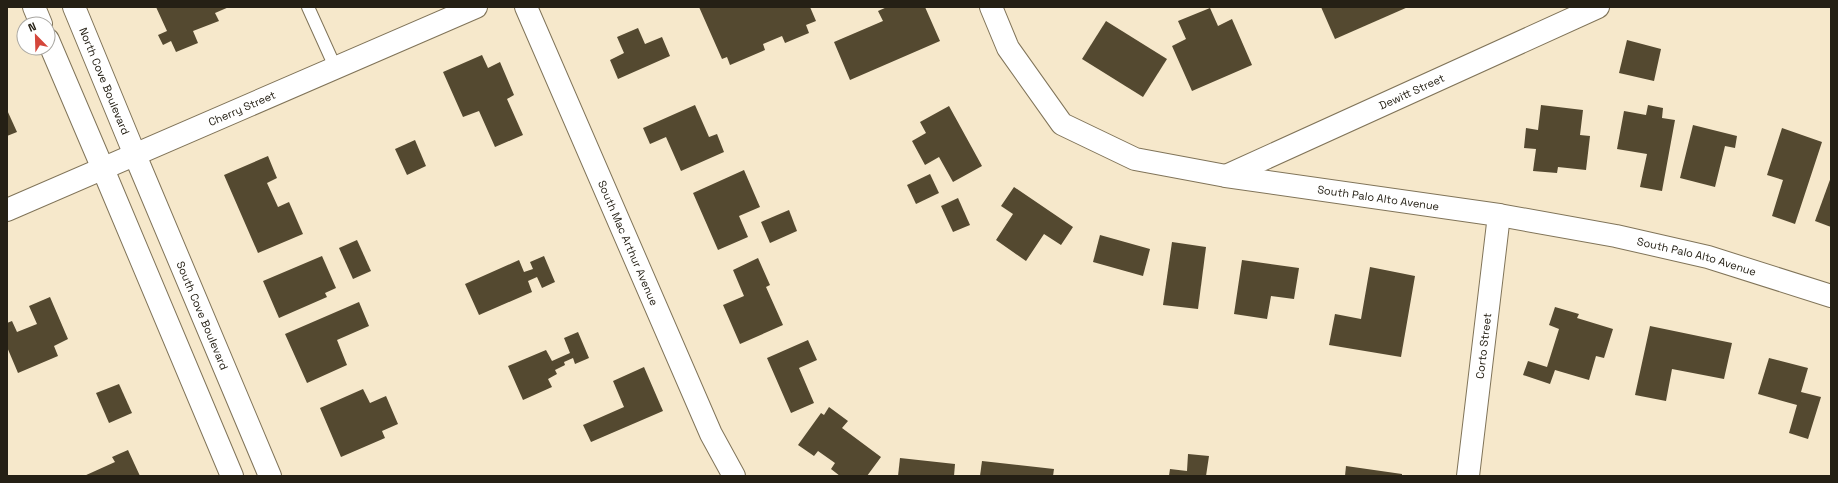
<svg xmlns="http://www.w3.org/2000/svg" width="1838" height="483" font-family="'Space Grotesk',sans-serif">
  <rect width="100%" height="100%" fill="#f6e8cb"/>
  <g fill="#544930">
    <path d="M156 7H229L215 13 219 21 193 31 198 43 176 52 171 41 163 45 158 35 167 31Z"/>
    <path d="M699 7H746L747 8 750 7H810L816 21 806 25 809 33 785 43 782 36 763 44 765 50 730 65 727 57 722 59Z"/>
    <path d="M887 7H925L940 41 850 80 834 42 883 21 878 11Z"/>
    <path d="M1321 7H1408L1335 39Z"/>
    <path d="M1210 8 1218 26 1232 19 1252 65 1192 91 1172 46 1186 39 1178 21Z"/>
    <path d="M1106 21 1167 59 1143 97 1082 59Z"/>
    <path d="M638 28 645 44 662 37 670 56 618 79 610 60 624 53 617 37Z"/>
    <path d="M1627 40 1661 49 1654 81 1619 73Z"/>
    <path d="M482 55 488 68 500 62 514 95 507 99 523 135 495 147 479 111 463 117 443 72Z"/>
    <path d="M695 105 709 137 717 134 724 152 681 171 666 137 650 144 643 128Z"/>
    <path d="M1541 105 1583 110 1580 135 1590 136 1586 170 1558 167 1557 173 1533 171 1536 149 1524 148 1526 128 1538 130Z"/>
    <path d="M1648 105 1663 108 1662 118 1675 120 1662 191 1640 187 1647 154 1617 149 1624 111 1646 115Z"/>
    <path d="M949 106 982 166 953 182 939 157 925 165 912 141 926 133 920 122Z"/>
    <path d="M7 110 17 132 7 136Z"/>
    <path d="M1693 125 1737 136 1735 148 1725 146 1715 187 1680 178Z"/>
    <path d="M1782 128 1822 142 1795 224 1772 216 1783 180 1767 175Z"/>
    <path d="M415 140 426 166 407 175 395 149Z"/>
    <path d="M268 156 277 178 267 183 278 207 289 202 303 234 258 253 224 175Z"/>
    <path d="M744 170 760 207 739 216 748 237 718 250 693 193Z"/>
    <path d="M930 174 939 193 916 204 907 185Z"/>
    <path d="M1831 177V227L1815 221Z"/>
    <path d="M1014 187 1073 227 1061 245 1044 234 1026 261 996 240 1013 214 1001 206Z"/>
    <path d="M958 198 970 225 953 232 941 206Z"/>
    <path d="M789 210 797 231 770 243 761 222Z"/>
    <path d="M1100 235 1150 249 1143 276 1093 262Z"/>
    <path d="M357 240 371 271 353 279 339 248Z"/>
    <path d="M1172 242 1206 247 1198 309 1163 305Z"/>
    <path d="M322 256 336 288 325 293 327 297 279 318 263 281Z"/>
    <path d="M544 256 555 282 542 288 537 277 528 281 532 292 479 315 465 284 519 260 524 272 533 269 530 262Z"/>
    <path d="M758 258 770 285 766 287 783 325 740 344 723 305 744 296 733 270Z"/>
    <path d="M1242 260 1299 268 1294 299 1271 296 1267 319 1234 314Z"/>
    <path d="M1370 267 1415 276 1401 357 1329 345 1335 314 1361 319Z"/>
    <path d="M50 297 68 339 54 346 58 356 18 373 7 347V323L12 321 17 332 37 324 29 306Z"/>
    <path d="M359 302 369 326 337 340 347 365 307 383 285 334Z"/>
    <path d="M1555 307 1579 314 1577 318 1613 329 1604 358 1596 356 1589 380 1555 370 1550 384 1523 375 1528 361 1547 367 1559 329 1549 325Z"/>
    <path d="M1650 326 1732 343 1724 379 1672 369 1666 401 1635 395Z"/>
    <path d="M578 332 589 358 575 364 573 358 564 362 565 365 555 370 557 374 548 379 552 387 523 400 508 366 546 350 552 361 570 353 564 338Z"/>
    <path d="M808 340 817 360 799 368 814 403 791 413 767 358Z"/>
    <path d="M1769 358 1808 368 1801 392 1821 397 1808 439 1789 433 1797 405 1758 394Z"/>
    <path d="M644 367 663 411 591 442 583 425 624 407 613 381Z"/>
    <path d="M119 384 132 413 109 423 96 393Z"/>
    <path d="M363 389 370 403 386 396 398 424 382 431 385 438 341 457 320 408Z"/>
    <path d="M829 407 848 421 842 428 881 457 867 476H840L831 469 835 463 818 451 814 456 798 445 821 413 824 415Z"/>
    <path d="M128 450 140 476H84L115 462 112 457Z"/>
    <path d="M1188 454 1209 456 1206 476H1169L1170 469 1187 471Z"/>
    <path d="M900 458 955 464 954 476H898Z"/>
    <path d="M982 461 1054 469 1053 476H980Z"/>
    <path d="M1346 466 1402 474V476H1345Z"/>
  </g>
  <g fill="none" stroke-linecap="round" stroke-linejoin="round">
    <g stroke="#807459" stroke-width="14">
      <path id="lane" d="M308 7 336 69"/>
    </g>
    <g stroke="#807459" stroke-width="24">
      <g id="street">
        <path id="s1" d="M526 7 711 434 734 476"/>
        <path id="s2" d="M991 7 1008 48 1062 124 1135 159 1226 176 1499 215 1616 236 1708 257 1831 296"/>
        <path id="s3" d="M135 155 270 476"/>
        <path d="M103 169 232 476"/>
        <path id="s4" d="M1226 176 1598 7"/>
        <path id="s5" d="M1468 476 1499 215"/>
      </g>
    </g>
    <g stroke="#807459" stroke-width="24">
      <g id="secondary">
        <path d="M34 7 41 24"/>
        <path id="s6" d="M74 7 135 155"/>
        <path d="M48 40 103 169"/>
        <path id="s7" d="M7 210 476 7"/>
      </g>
    </g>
    <use href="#lane" stroke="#fff" stroke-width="12"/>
    <use href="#street" stroke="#fff" stroke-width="22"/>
    <use href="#secondary" stroke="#fff" stroke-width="22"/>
  </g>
  <g text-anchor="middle" stroke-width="4" stroke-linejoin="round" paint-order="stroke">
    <g font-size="11" fill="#252015" stroke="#fff">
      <text dy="4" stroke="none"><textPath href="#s6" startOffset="80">North Cove Boulevard</textPath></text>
      <text dy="4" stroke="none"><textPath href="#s4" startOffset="204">Dewitt Street</textPath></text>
      <text dy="4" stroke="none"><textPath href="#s7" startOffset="256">Cherry Street</textPath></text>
      <text dy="4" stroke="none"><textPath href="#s2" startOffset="465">South Palo Alto Avenue</textPath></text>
      <text dy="4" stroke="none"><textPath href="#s1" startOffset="257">South Mac Arthur Avenue</textPath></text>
      <text dy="4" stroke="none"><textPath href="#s2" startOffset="789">South Palo Alto Avenue</textPath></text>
      <text dy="4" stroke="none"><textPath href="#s3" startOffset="174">South Cove Boulevard</textPath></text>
      <text dy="4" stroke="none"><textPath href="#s5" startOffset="131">Corto Street</textPath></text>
    </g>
  </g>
  <rect width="1838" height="483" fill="none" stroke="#252015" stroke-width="16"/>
  <g transform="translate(36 36) rotate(337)"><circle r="19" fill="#ffffff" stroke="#a8a6a1"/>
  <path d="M0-3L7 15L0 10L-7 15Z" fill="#d4463b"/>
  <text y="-6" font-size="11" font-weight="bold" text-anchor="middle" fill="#252015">N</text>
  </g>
</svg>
